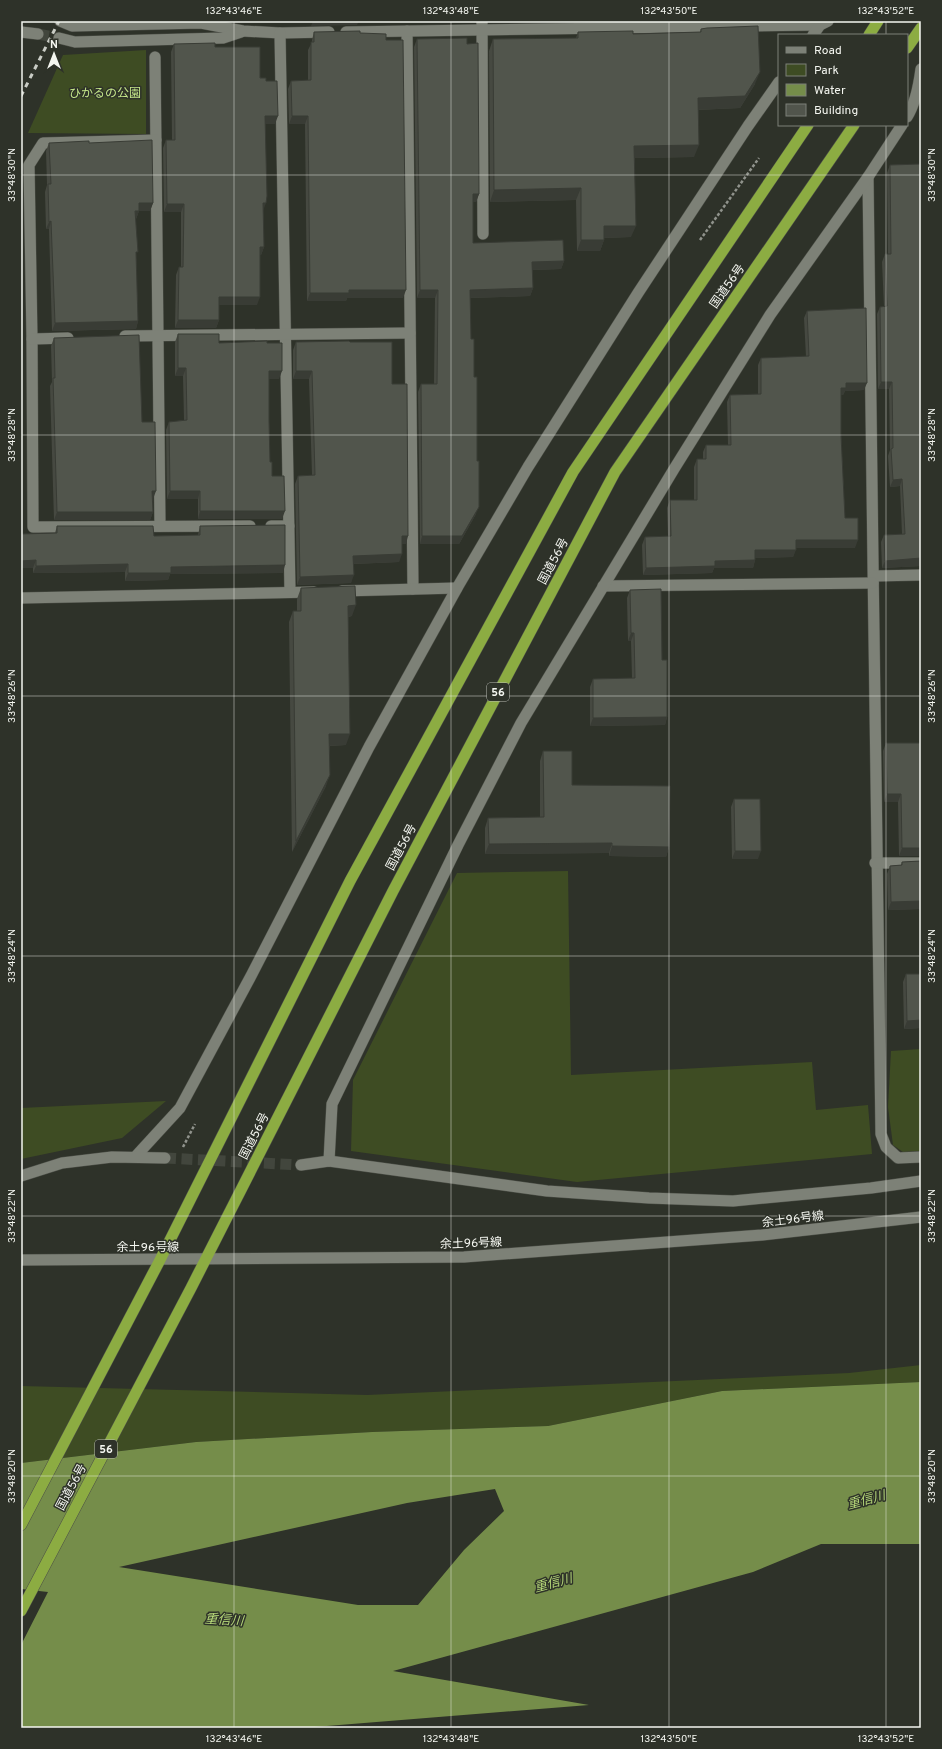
<svg xmlns="http://www.w3.org/2000/svg" width="942" height="1749" font-family="Overpass,'Noto Sans JP',sans-serif">
  <rect width="100%" height="100%" fill="#2e3229"/>
  <g fill="#3e4c23">
    <path d="M146 50V134L28 133 63 55Z"/>
    <path d="M568 871 571 1075 812 1062 816 1110 868 1105 872 1154 577 1182 351 1151 353 1080 457 873Z"/>
    <path d="M921 1049V1151L903 1152 893 1145 888 1107 891 1051Z"/>
    <path d="M166 1101 122 1138 21 1159V1108Z"/>
    <path d="M921 1365V1382L722 1391 548 1426 372 1432 196 1442 21 1463V1386L367 1395 849 1373Z"/>
  </g>
  <path fill="#758d4a" fill-rule="evenodd" d="M921 1382V1544H821L753 1572 393 1671 589 1705 302 1728H21V1645L48 1592 21 1589V1463L196 1442 372 1432 548 1426 722 1391ZM495 1489 504 1511 464 1550 418 1605H358L119 1567 407 1503Z"/>
  <g fill="none" stroke-linecap="round" stroke-linejoin="round">
    <g stroke="#42463d" stroke-width="11" stroke-dasharray="11 5.5" stroke-linecap="butt">
      <path d="M38 34 59 38"/>
      <path d="M165 1158 301 1165"/>
    </g>
    <g stroke="#4c4f47" stroke-width="12">
      <g id="minor">
        <path d="M60 21 72 26 201 23 243 31 280 33 329 32"/>
        <path d="M482 21 483 234"/>
        <path d="M407 31 413 589"/>
        <path d="M21 32 38 34"/>
        <path d="M346 32 820 25"/>
        <path d="M280 33 290 592"/>
        <path d="M813 35 820 25 828 21"/>
        <path d="M59 38 75 42 223 38 241 32"/>
        <path d="M155 57 160 526"/>
        <path d="M907 117C916 103 919 84 921 69"/>
        <path d="M156 140 43 143 29 165 32 339 33 527 250 526"/>
        <path d="M868 177C873 496 875 815 881 1134L886 1147 898 1158 921 1157"/>
        <path d="M125 336 410 333"/>
        <path d="M32 339 68 338"/>
        <path d="M271 526H289"/>
        <path d="M874 576 921 575"/>
        <path d="M603 586 873 583"/>
        <path d="M342 591 457 588"/>
        <path d="M21 598 314 592"/>
        <path d="M875 863H921"/>
        <path d="M136 1156 180 1108 252 974 369 747 457 588 528 467 638 293 748 126 779 82"/>
        <path d="M329 1161 332 1104 458 845 521 723 674 469 770 315 868 177 902 125"/>
        <path d="M301 1165 329 1161 547 1191 649 1198 733 1201 871 1188 921 1181"/>
        <path d="M21 1176 62 1163 112 1157 165 1158"/>
      </g>
    </g>
    <g stroke="#4c4f47" stroke-width="12">
      <path id="tertiary" d="M21 1260 464 1257 762 1235 921 1217"/>
    </g>
    <g stroke="#4c4f47" stroke-width="12">
      <g id="trunk">
        <path d="M869 35 878 21"/>
        <path d="M907 48 921 28"/>
        <path d="M21 1525 160 1260 350 881 573 472 808 125"/>
        <path d="M21 1611 191 1288 393 891 615 472 854 125"/>
      </g>
    </g>
    <g stroke="#90938c" stroke-width="2.5" stroke-dasharray="3 2" stroke-linecap="butt">
      <path d="M700 240 759 158"/>
      <path d="M183 1147 195 1124"/>
    </g>
    <use href="#minor" stroke="#7d8177" stroke-width="11"/>
    <use href="#tertiary" stroke="#7d8177" stroke-width="11"/>
    <use href="#trunk" stroke="#8cac42" stroke-width="11"/>
    <path stroke="#c9ccc5" stroke-width="3" stroke-dasharray="5 5" stroke-linecap="butt" d="M21 96 59 21"/>
  </g>
  <g fill="#464941">
    <path d="M701 29 755 84 740 108 698 110 694 157 635 158 631 237 604 238V240L600 251H577L576 200 490 202 489 51 493 39 576 38 578 32 633 34 700 32Z"/>
    <path d="M314 32 360 33 386 40 403 298H347L346 301H307L305 124H289L288 89 291 81 308 80V50L312 42V40Z"/>
    <path d="M417 39 479 194 476 202H473V243L564 261 561 269 532 270 533 288 530 296 470 298 471 339 474 377 476 514 459 544H420L418 392 421 384H434L435 298H417L414 47Z"/>
    <path d="M174 44 215 47 266 81 275 124H265L263 211 264 247 261 255H260L257 305H219V320L216 328H175L176 275 179 267H181V212H164L163 148 166 140H172L171 52Z"/>
    <path d="M49 143H89L153 203 150 211H139L136 219V257L138 321 136 329 52 331 49 229H46L45 192 47 185 46 151Z"/>
    <path d="M921 164V566L882 568 881 542 884 535 902 534 900 486 890 487 888 456 890 450 889 389H878L877 314 880 307H884L882 262 885 254H888L887 173 890 165Z"/>
    <path d="M807 311 864 390 845 391 843 395H841V435L845 518 855 548H796L793 557 755 558V560L753 568H714L712 573 643 575 642 545 645 537 668 536 667 508 670 500H694V467L697 459H703V452L706 445H728L727 402 730 395 758 394V365L761 358 806 357 804 318Z"/>
    <path d="M178 334 219 343H267L279 379H269V421L270 462 272 476 282 519H198V499H167L166 430 169 422 184 420 183 376H175V342Z"/>
    <path d="M54 338 142 422 153 499V512L150 520H54L50 386 52 382 51 346Z"/>
    <path d="M296 342H350L392 384 406 544H402L399 562 354 564 351 583 297 585 295 484 298 476 312 475 309 379H293V350Z"/>
    <path d="M57 526 154 536 198 535 200 526 283 573 170 574 168 580 125 581V572L33 573V568H21L55 533Z"/>
    <path d="M301 588 352 616 348 617 346 745 330 746 326 786 292 852 289 622 293 611H297V599Z"/>
    <path d="M630 590 662 660 667 717 665 725 590 726V687L593 679 632 678 631 641H628L627 598Z"/>
    <path d="M886 743H921V856H899L898 802H884L883 751Z"/>
    <path d="M543 751 572 785 669 847 666 857 609 856V853L485 854V828L488 818 540 817V761Z"/>
    <path d="M734 799 758 859H732L731 807Z"/>
    <path d="M921 861V909L888 910 887 874 890 866 901 865 902 862Z"/>
    <path d="M906 974 921 1028 904 1029 903 982Z"/>
  </g>
  <g fill="#393c35">
    <path d="M313 21H359L357 25 311 26Z"/>
    <path d="M760 72 755 84 740 108 693 110 698 98Z"/>
    <path d="M265 116H278L275 124H262Z"/>
    <path d="M292 116H308L305 124H289Z"/>
    <path d="M699 145 694 157 630 158 634 146Z"/>
    <path d="M581 188 576 200 490 202 494 190Z"/>
    <path d="M473 194H479L476 202H470Z"/>
    <path d="M139 203H153L150 211H139L136 219H133Z"/>
    <path d="M263 203H266L263 211Z"/>
    <path d="M167 204H184L181 212H164Z"/>
    <path d="M51 221 49 229H46L49 222Z"/>
    <path d="M604 226H636L631 237 600 238Z"/>
    <path d="M581 240H604L600 251H577Z"/>
    <path d="M260 247H264L261 255H257Z"/>
    <path d="M564 261 561 269 529 270 532 262Z"/>
    <path d="M533 288 530 296 467 298 470 290Z"/>
    <path d="M349 290H406L403 298H347L346 301H307L310 293Z"/>
    <path d="M420 290H438L435 298H417Z"/>
    <path d="M219 297H260L257 305H216Z"/>
    <path d="M178 320H219L216 328H175Z"/>
    <path d="M138 321 136 329 52 331 55 323Z"/>
    <path d="M178 368H186L183 376H175Z"/>
    <path d="M269 371H282L279 379H266Z"/>
    <path d="M296 371H312L309 379H293Z"/>
    <path d="M881 382H892L889 389H878Z"/>
    <path d="M846 383H867L864 390 845 391 843 395H838L841 388Z"/>
    <path d="M902 479 900 486 890 487 893 480Z"/>
    <path d="M152 491H156L153 499Z"/>
    <path d="M170 491H200L198 499H167Z"/>
    <path d="M479 507 476 514 459 544H420L422 536Z"/>
    <path d="M200 511H285L282 519H198Z"/>
    <path d="M57 512H153L150 520H54Z"/>
    <path d="M402 536H408L406 544H399Z"/>
    <path d="M796 540H858L855 548H793Z"/>
    <path d="M755 550H796L793 557 752 558Z"/>
    <path d="M402 554 399 562 351 564 353 556Z"/>
    <path d="M921 558V566L882 568 885 561Z"/>
    <path d="M36 560 33 568H21V561Z"/>
    <path d="M755 560 753 568H714L712 573 643 575 646 568 715 561Z"/>
    <path d="M128 564 125 572 33 573 36 566Z"/>
    <path d="M285 565 283 573 170 574 168 580 125 581 128 573 171 567Z"/>
    <path d="M354 575 351 583 297 585 300 577Z"/>
    <path d="M356 605 352 616 344 617 348 606Z"/>
    <path d="M631 633H634L631 641H628Z"/>
    <path d="M667 717 665 725 590 726 593 718Z"/>
    <path d="M329 734H350L346 745 325 746Z"/>
    <path d="M330 775 326 786 292 852 296 841Z"/>
    <path d="M887 794H901L898 802H884Z"/>
    <path d="M612 843 609 853 485 854 489 844Z"/>
    <path d="M612 846 669 847 666 857 609 856Z"/>
    <path d="M902 848H921V856H899Z"/>
    <path d="M735 851H761L758 859H732Z"/>
    <path d="M921 901V909L888 910 891 902Z"/>
    <path d="M921 1020V1028L904 1029 907 1021Z"/>
  </g>
  <g fill="#51554c" stroke="#393c35">
    <path d="M758 26 760 72 745 96 698 98 699 145 634 146 636 226H604V240H581V188L494 190 493 39 578 38V32L633 31V34L701 32V29L707 28Z"/>
    <path d="M360 31V33L386 34V40H403L406 290H349V293H310L308 116H292L291 81 311 80V42H314V32Z"/>
    <path d="M467 38V44L478 43 479 194H473V243L563 240 564 261 532 262 533 288 470 290 471 339H474V377H477V461H479V507L462 536H422L421 384H437L438 290H420L417 39Z"/>
    <path d="M215 43V47H260V78H266V81H277L278 116H265L267 196 266 203H263L264 247H260V297H219V320H178L179 267H183L184 204H167L166 140H175L174 44Z"/>
    <path d="M152 140 153 203H139V211H135L138 252H136L138 321 55 323 51 221 49 222 48 184H51L49 143 89 141V143Z"/>
    <path d="M921 164V558L885 561 884 535 905 534 902 479 893 480 891 449 893 448 892 382H881L880 307 887 306 885 254H891L890 165Z"/>
    <path d="M866 308 867 383H846V388H841V435L845 518H858V540H796V550H755V560L715 561V566L646 568 645 537 671 536 670 500H697V459H706V445H731L730 395 761 394V358L809 356 807 311Z"/>
    <path d="M178 334H219V343L267 341V343H282V371H269V421L270 462H272V476H284L285 511H200V491H170L169 422 187 420 186 368H178Z"/>
    <path d="M139 335 142 422H155L156 491H152L153 512H57L53 378H55L54 338Z"/>
    <path d="M349 341 350 342H392V384H407L408 536H402V554L353 556 354 575 300 577 298 476 315 475 312 371H296V342Z"/>
    <path d="M285 525V565L171 567V573H128V564L36 566V560L21 561V534L57 533V526H153L154 536 200 535V526Z"/>
    <path d="M355 586 356 605 348 606 350 734H329L330 775 296 841 293 611H301V588Z"/>
    <path d="M661 589 662 660H667V717L593 718V679L635 678 634 633H631L630 590Z"/>
    <path d="M886 743H921V848H902L901 794H887Z"/>
    <path d="M543 751H572V785L670 786 669 847 612 846V843L489 844 488 818 544 817Z"/>
    <path d="M734 799H760L761 851H735Z"/>
    <path d="M921 861V901L891 902 890 866 902 865V862Z"/>
    <path d="M906 974H921V1020L907 1021Z"/>
  </g>
  <path fill="none" stroke="#f4f6f0" stroke-width="1" stroke-opacity="0.45" d="M234 21V1728M451 21V1728M669 21V1728M886 21V35M886 125V1728M21 175H921M21 435H921M21 696H921M21 956H921M21 1216H921M21 1476H921"/>
  <g text-anchor="middle" stroke-width="3" stroke-linejoin="round" paint-order="stroke">
    <g fill="#2e3229" stroke="#b9bbb4" stroke-width="1">
      <rect x="487" y="683" width="22" height="18" rx="3"/>
      <rect x="95" y="1440" width="22" height="18" rx="3"/>
    </g>
    <g font-size="11" font-weight="bold" fill="#f4f6f0">
      <text x="498" y="696">56</text>
      <text x="106" y="1453">56</text>
    </g>
    <g font-size="12" fill="#c5e789" stroke="#2e3229">
      <text x="105" y="97">ひかるの公園</text>
    </g>
    <g font-size="12" fill="#f4f6f0" stroke="#2e3229">
      <text transform="translate(727 286) rotate(-55)" y="4">国道56号</text>
      <text transform="translate(553 561) rotate(-62)" y="4">国道56号</text>
      <text transform="translate(401 847) rotate(-62)" y="4">国道56号</text>
      <text transform="translate(254 1136) rotate(-63)" y="4">国道56号</text>
      <text transform="translate(793 1219) rotate(-7)" y="4">余土96号線</text>
      <text transform="translate(471 1243) rotate(-2)" y="4">余土96号線</text>
      <text x="148" y="1251">余土96号線</text>
      <text transform="translate(71 1487) rotate(-62)" y="4">国道56号</text>
    </g>
    <g font-size="13" font-style="italic" fill="#b6d879" stroke="#2e3229">
      <text transform="translate(866 1499) rotate(-15)" y="5">重信川</text>
      <text transform="translate(553 1582) rotate(-15)" y="5">重信川</text>
      <text transform="translate(224 1619) rotate(4)" y="5">重信川</text>
    </g>
  </g>
  <rect width="942" height="1749" fill="none" stroke="#2e3229" stroke-width="44"/>
  <rect x="778" y="34" width="130" height="92" fill="#2e3229" stroke="#7d8079"/>
  <rect x="786" y="47" width="20" height="6" fill="#7d8177" stroke="#7d8079"/>
  <text x="814" y="54" font-size="12" fill="#f4f6f0">Road</text>
  <rect x="786" y="64" width="20" height="12" fill="#3e4c23" stroke="#7d8079"/>
  <text x="814" y="74" font-size="12" fill="#f4f6f0">Park</text>
  <rect x="786" y="84" width="20" height="12" fill="#758d4a" stroke="#7d8079"/>
  <text x="814" y="94" font-size="12" fill="#f4f6f0">Water</text>
  <rect x="786" y="104" width="20" height="12" fill="#51554c" stroke="#7d8079"/>
  <text x="814" y="114" font-size="12" fill="#f4f6f0">Building</text>
  <g transform="translate(54 54)" stroke="#2e3229" stroke-width="3" paint-order="stroke">
  <path d="M0-3L7 15L0 10L-7 15Z" fill="#f4f6f0"/>
  <text y="-6" font-size="11" font-weight="bold" text-anchor="middle" fill="#f4f6f0">N</text>
  </g>
  <rect x="22" y="22" width="898" height="1705" fill="none" stroke="#f4f6f0" stroke-width="1.5"/>
  <g font-size="10" text-anchor="middle" fill="#f4f6f0">
    <text x="234" y="14">132°43'46"E</text>
    <text x="451" y="14">132°43'48"E</text>
    <text x="669" y="14">132°43'50"E</text>
    <text x="886" y="14">132°43'52"E</text>
    <text transform="translate(11 175) rotate(-90)" y="4">33°48'30"N</text>
    <text transform="translate(931 175) rotate(-90)" y="4">33°48'30"N</text>
    <text transform="translate(11 435) rotate(-90)" y="4">33°48'28"N</text>
    <text transform="translate(931 435) rotate(-90)" y="4">33°48'28"N</text>
    <text transform="translate(11 696) rotate(-90)" y="4">33°48'26"N</text>
    <text transform="translate(931 696) rotate(-90)" y="4">33°48'26"N</text>
    <text transform="translate(11 956) rotate(-90)" y="4">33°48'24"N</text>
    <text transform="translate(931 956) rotate(-90)" y="4">33°48'24"N</text>
    <text transform="translate(11 1216) rotate(-90)" y="4">33°48'22"N</text>
    <text transform="translate(931 1216) rotate(-90)" y="4">33°48'22"N</text>
    <text transform="translate(11 1476) rotate(-90)" y="4">33°48'20"N</text>
    <text transform="translate(931 1476) rotate(-90)" y="4">33°48'20"N</text>
    <text x="234" y="1742">132°43'46"E</text>
    <text x="451" y="1742">132°43'48"E</text>
    <text x="669" y="1742">132°43'50"E</text>
    <text x="886" y="1742">132°43'52"E</text>
  </g>
</svg>
